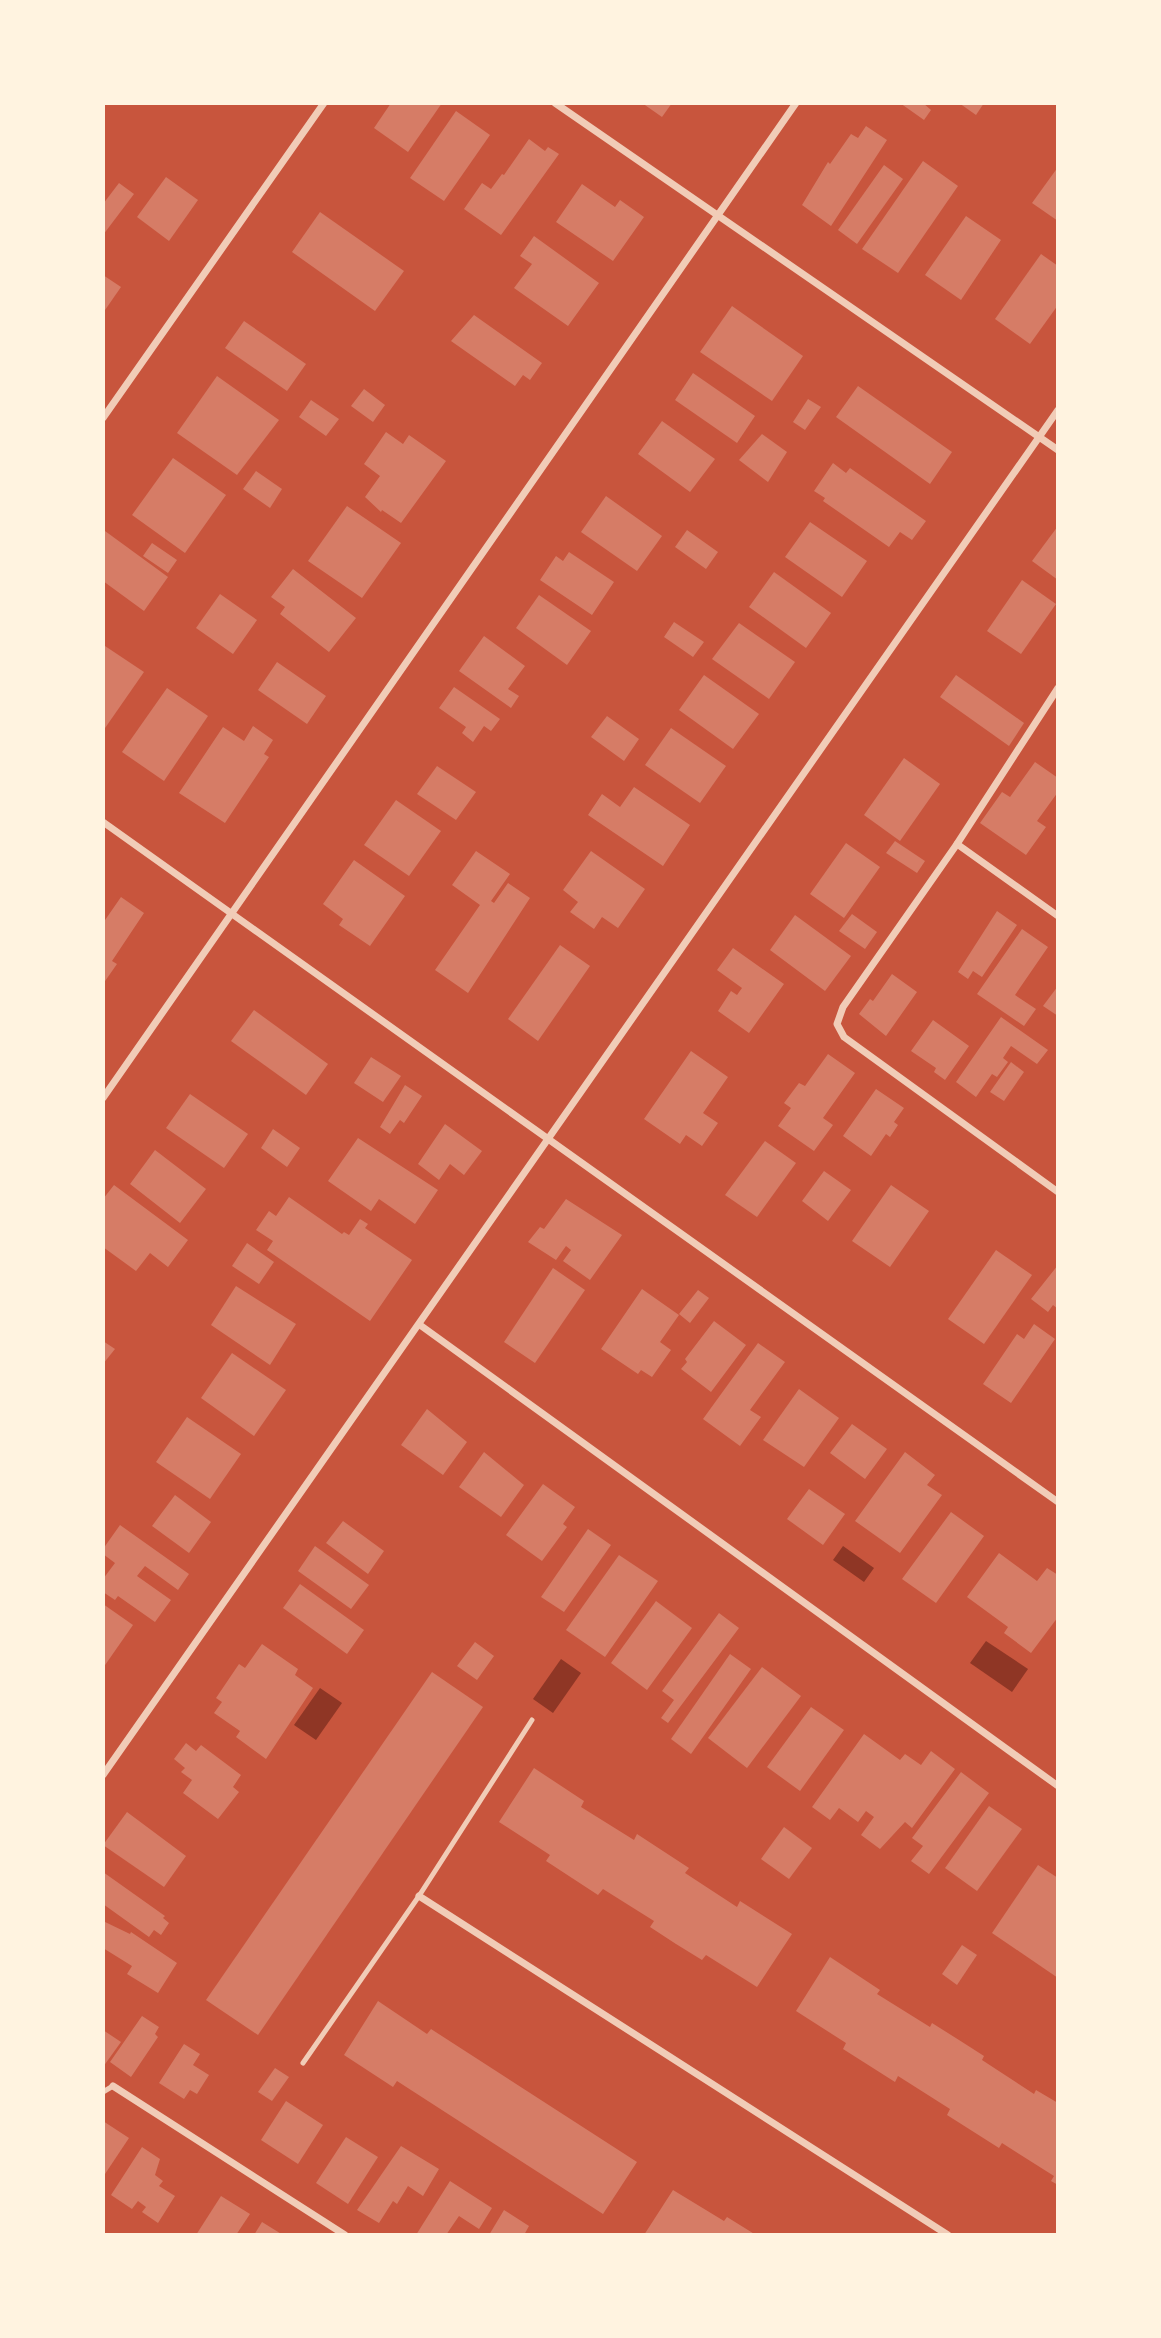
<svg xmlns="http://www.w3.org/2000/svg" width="1161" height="2338" font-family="'Fira Sans Condensed',sans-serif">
  <rect width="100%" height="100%" fill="#c8553d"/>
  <g fill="#8f3625">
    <path d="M843 1546 874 1568 864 1582 833 1560Z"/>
    <path d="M986 1641 1028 1669 1012 1692 970 1663Z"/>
    <path d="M561 1659 581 1673 553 1713 533 1699Z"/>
    <path d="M320 1688 342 1703 316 1740 294 1725Z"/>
  </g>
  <g fill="#d67c66">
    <path d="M391 103H442L408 152 374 128Z"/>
    <path d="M642 103H672L662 117Z"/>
    <path d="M900 103H923L931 110 924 120Z"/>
    <path d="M959 103H984L976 115Z"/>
    <path d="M456 111 490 135 444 201 410 178Z"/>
    <path d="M866 126 887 140 831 226 802 205 828 162 830 164 851 134 858 138Z"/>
    <path d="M529 139 545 151 548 147 559 154 501 235 464 209 482 183 491 189 502 174 504 175Z"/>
    <path d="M923 161 958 186 898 273 862 249Z"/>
    <path d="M884 165 903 179 857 244 838 230Z"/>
    <path d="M1058 167V221L1032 203Z"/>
    <path d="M166 177 198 200 169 241 137 217Z"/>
    <path d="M119 183 134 194 103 235V204Z"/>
    <path d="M582 184 615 207 620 200 644 217 613 261 556 222Z"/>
    <path d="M320 212 404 271 375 311 292 252Z"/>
    <path d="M966 216 1001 240 961 300 925 275Z"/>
    <path d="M534 236 599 283 568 326 514 288 532 264 520 256Z"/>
    <path d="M1041 254 1058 266V305L1030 344 995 319Z"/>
    <path d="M103 275 121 287 103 313Z"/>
    <path d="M732 306 803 356 772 401 700 352Z"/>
    <path d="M474 315 542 363 530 380 523 375 515 386 451 341Z"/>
    <path d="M244 321 306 364 287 391 225 348Z"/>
    <path d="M693 373 755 416 737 443 675 400Z"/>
    <path d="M217 376 279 420 237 475 177 433Z"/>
    <path d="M858 386 952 452 930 484 836 417Z"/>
    <path d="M364 389 385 405 373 422 351 406Z"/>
    <path d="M808 399 821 407 805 430 793 422Z"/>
    <path d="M311 400 339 419 326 436 299 417Z"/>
    <path d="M662 421 715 459 690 492 638 454Z"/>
    <path d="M386 432 403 444 409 435 446 461 401 523 382 510 381 512 365 497 380 476 364 464Z"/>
    <path d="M762 434 787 452 768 482 739 460Z"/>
    <path d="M173 458 226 495 185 553 132 515Z"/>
    <path d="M833 463 846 473 850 468 926 521 912 540 900 532 889 547 823 501 825 498 814 491Z"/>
    <path d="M256 471 282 489 270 508 243 489Z"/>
    <path d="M606 496 662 536 637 571 581 532Z"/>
    <path d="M347 506 401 543 362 598 308 561Z"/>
    <path d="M810 522 867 561 842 597 785 557Z"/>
    <path d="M1058 526V580L1032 561Z"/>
    <path d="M687 530 718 552 706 569 675 547Z"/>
    <path d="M105 531 168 577 144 611 103 581Z"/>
    <path d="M152 543 177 560 168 573 143 556Z"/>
    <path d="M569 552 614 582 592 615 540 580 556 556 563 561Z"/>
    <path d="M293 569 356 618 329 652 280 614 285 607 271 597Z"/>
    <path d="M774 572 831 613 806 648 749 607Z"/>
    <path d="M1022 580 1056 604 1021 654 987 631Z"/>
    <path d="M220 594 257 620 233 654 196 628Z"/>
    <path d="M539 595 591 631 567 665 516 628Z"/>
    <path d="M674 622 704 642 693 657 664 637Z"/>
    <path d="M739 623 795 662 769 699 712 659Z"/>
    <path d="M484 636 525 666 508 689 519 696 511 708 459 671Z"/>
    <path d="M105 646 144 672 103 731V649Z"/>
    <path d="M277 662 326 696 307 724 258 690Z"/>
    <path d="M704 675 759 714 733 749 679 710Z"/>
    <path d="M956 675 1024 723 1009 746 940 697Z"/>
    <path d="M454 687 500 719 491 731 484 726 473 742 462 733 466 727 439 708Z"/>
    <path d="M167 688 208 716 164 781 122 752Z"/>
    <path d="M607 716 639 739 624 761 591 737Z"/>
    <path d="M253 726 273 740 264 754 269 757 225 823 179 793 223 727 244 741Z"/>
    <path d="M671 728 726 766 700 803 645 765Z"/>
    <path d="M904 758 940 784 900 841 864 815Z"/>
    <path d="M1035 762 1058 778V792L1037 821 1046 827 1026 855 980 823 1002 792 1010 797Z"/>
    <path d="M437 766 476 792 456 820 417 794Z"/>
    <path d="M634 787 690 825 663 866 588 815 602 794 620 807Z"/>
    <path d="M396 800 441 831 409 876 364 845Z"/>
    <path d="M895 841 925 861 917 873 886 853Z"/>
    <path d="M846 843 880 867 844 918 810 894Z"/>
    <path d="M476 851 510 874 491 901 494 903 508 883 530 898 468 993 435 970 480 905 452 885Z"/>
    <path d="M591 851 645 889 618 928 602 917 594 929 570 912 578 902 563 890Z"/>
    <path d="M354 860 405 896 370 946 339 925 343 919 323 904Z"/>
    <path d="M121 897 144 913 112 961 117 964 103 984V923Z"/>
    <path d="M997 911 1017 925 982 977 973 971 968 979 958 972Z"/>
    <path d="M852 914 877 932 865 949 839 931Z"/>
    <path d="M795 915 851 956 825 991 770 950Z"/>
    <path d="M1022 929 1048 947 1015 995 1036 1009 1024 1026 977 994Z"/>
    <path d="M560 945 590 966 538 1041 508 1019Z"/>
    <path d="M733 948 784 984 749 1033 718 1011 731 991 737 995 742 988 717 970Z"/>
    <path d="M892 974 917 992 886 1036 859 1014 870 999 873 1001Z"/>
    <path d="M1058 986V1016L1043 1006Z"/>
    <path d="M254 1010 328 1064 306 1095 231 1041Z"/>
    <path d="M1001 1017 1048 1050 1037 1064 1011 1046 1003 1058 1008 1062 997 1077 992 1074 976 1097 956 1082Z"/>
    <path d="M933 1020 969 1046 945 1080 934 1072 936 1068 911 1051Z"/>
    <path d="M691 1051 728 1077 703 1113 718 1123 702 1146 686 1135 680 1144 644 1119Z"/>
    <path d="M828 1054 855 1073 823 1118 833 1125 814 1151 778 1126 791 1108 784 1103 799 1083 805 1086Z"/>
    <path d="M371 1057 401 1076 383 1102 354 1083Z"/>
    <path d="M1011 1062 1024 1072 1004 1101 990 1092Z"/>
    <path d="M405 1085 422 1096 404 1123 400 1120 390 1134 380 1127Z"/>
    <path d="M876 1089 904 1108 894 1122 898 1125 890 1137 886 1134 871 1156 843 1136Z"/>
    <path d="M190 1094 248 1134 224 1168 166 1128Z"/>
    <path d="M445 1124 482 1151 464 1175 450 1164 439 1180 418 1164Z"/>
    <path d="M273 1129 300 1148 287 1167 261 1148Z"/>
    <path d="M358 1138 438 1190 415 1224 379 1199 371 1211 328 1181Z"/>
    <path d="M765 1141 796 1163 757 1217 725 1195Z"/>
    <path d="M155 1150 206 1189 180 1223 130 1184Z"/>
    <path d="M824 1171 851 1190 828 1221 802 1201Z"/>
    <path d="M114 1185 188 1240 168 1267 150 1253 136 1271 103 1247V1199Z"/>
    <path d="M891 1185 929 1211 890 1267 852 1241Z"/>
    <path d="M289 1197 342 1234 344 1232 349 1235 360 1219 368 1224 365 1228 412 1260 370 1321 267 1250 273 1241 256 1230 269 1211 276 1216Z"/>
    <path d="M566 1199 622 1235 590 1280 563 1261 571 1250 566 1246 556 1260 528 1242 540 1227 544 1229Z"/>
    <path d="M247 1243 274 1262 259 1284 232 1266Z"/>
    <path d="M996 1250 1032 1275 984 1344 948 1319Z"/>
    <path d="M1058 1265V1309L1053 1305 1048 1312 1031 1299Z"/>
    <path d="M553 1268 585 1290 535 1363 504 1342Z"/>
    <path d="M236 1286 296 1324 270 1365 211 1325Z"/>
    <path d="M642 1289 679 1315 660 1342 671 1350 652 1377 641 1370 638 1374 601 1349Z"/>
    <path d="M698 1290 709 1298 690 1323 679 1314Z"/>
    <path d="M714 1321 746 1345 711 1392 681 1369 687 1362 685 1359Z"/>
    <path d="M1034 1324 1055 1339 1011 1403 983 1384 1017 1334 1024 1339Z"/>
    <path d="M103 1341 115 1349 103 1364Z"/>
    <path d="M758 1343 785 1362 750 1410 761 1417 740 1446 703 1419Z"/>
    <path d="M232 1353 286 1390 254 1436 201 1398Z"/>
    <path d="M799 1389 839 1418 804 1467 763 1440Z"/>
    <path d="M427 1409 467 1442 443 1475 401 1445Z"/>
    <path d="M187 1417 241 1454 210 1499 156 1462Z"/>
    <path d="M852 1424 887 1449 865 1479 830 1453Z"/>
    <path d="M484 1452 524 1485 501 1517 459 1487Z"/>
    <path d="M905 1452 935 1475 927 1485 942 1495 900 1553 855 1521Z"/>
    <path d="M543 1484 575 1507 563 1524 567 1527 542 1561 506 1535Z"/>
    <path d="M809 1489 845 1514 823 1545 787 1519Z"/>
    <path d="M175 1495 211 1522 189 1553 152 1526Z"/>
    <path d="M951 1512 984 1536 936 1603 902 1579Z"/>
    <path d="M343 1521 384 1551 368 1574 326 1543Z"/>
    <path d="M120 1525 189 1574 178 1590 145 1566 137 1576 171 1600 155 1622 118 1596 115 1600 103 1592V1579L115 1563 103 1554V1549Z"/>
    <path d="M588 1529 611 1545 564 1612 541 1597Z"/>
    <path d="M315 1546 369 1585 351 1609 298 1571Z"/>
    <path d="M999 1553 1037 1581 1047 1568 1058 1575V1617L1031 1653 1004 1633 1008 1627 967 1597Z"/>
    <path d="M619 1555 658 1581 605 1657 566 1630Z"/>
    <path d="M300 1584 364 1630 347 1654 283 1608Z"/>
    <path d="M656 1601 692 1628 647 1690 611 1663Z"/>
    <path d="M103 1604 133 1625 103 1668Z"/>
    <path d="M719 1613 739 1628 668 1723 661 1718 674 1700 662 1691Z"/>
    <path d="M475 1642 494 1656 477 1680 457 1666Z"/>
    <path d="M262 1644 298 1669 295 1675 313 1688 266 1759 236 1737 240 1731 214 1713 222 1702 216 1698 239 1664 245 1668Z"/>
    <path d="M730 1654 751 1669 691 1754 671 1739Z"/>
    <path d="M762 1667 801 1696 747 1768 708 1738Z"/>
    <path d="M432 1672 483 1707 258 2035 206 2000Z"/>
    <path d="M811 1707 844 1730 800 1791 767 1767Z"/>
    <path d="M864 1734 900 1760 905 1754 921 1765 931 1751 955 1769 912 1828 905 1822 880 1849 861 1835 874 1817 866 1811 858 1822 839 1808 830 1820 812 1807Z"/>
    <path d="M186 1743 196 1751 201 1745 241 1775 233 1787 239 1792 218 1819 183 1793 192 1780 181 1772 185 1768 174 1759Z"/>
    <path d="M534 1768 584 1801 581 1807 634 1840 637 1834 689 1868 685 1873 737 1907 740 1901 792 1934 757 1987 706 1955 702 1960 676 1944 650 1927 654 1921 603 1889 598 1895 546 1861 550 1855 499 1822Z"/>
    <path d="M961 1772 989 1793 929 1874 911 1861 923 1846 912 1838Z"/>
    <path d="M989 1806 1022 1829 977 1891 945 1868Z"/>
    <path d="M127 1812 186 1856 164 1887 103 1845Z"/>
    <path d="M784 1827 812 1848 789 1879 761 1859Z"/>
    <path d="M1038 1865 1058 1878V1978L992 1933Z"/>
    <path d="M103 1872 165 1916 163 1918 169 1923 161 1935 154 1930 149 1937 103 1904Z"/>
    <path d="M103 1921 130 1934 131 1932 177 1963 158 1993 127 1974 132 1966 103 1948Z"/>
    <path d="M962 1945 977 1955 957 1985 942 1974Z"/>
    <path d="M830 1957 880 1990 877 1994 930 2027 932 2023 959 2040 984 2056 982 2060 1034 2094 1036 2090 1058 2103V2185L1051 2181 1054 2176 1002 2143 999 2148 947 2115 950 2109 898 2076 895 2082 843 2049 846 2043 796 2011Z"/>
    <path d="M378 2001 427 2034 431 2029 637 2162 603 2214 397 2081 393 2087 344 2055Z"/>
    <path d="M142 2016 159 2027 155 2034 158 2037 131 2077 110 2062Z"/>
    <path d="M103 2030 121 2042 103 2067Z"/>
    <path d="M184 2044 200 2054 193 2065 209 2075 197 2094 190 2090 184 2099 159 2083Z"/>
    <path d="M275 2068 289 2077 272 2101 258 2092Z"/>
    <path d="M286 2101 323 2125 298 2164 261 2140Z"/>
    <path d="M103 2121 129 2138 103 2177Z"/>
    <path d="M346 2137 378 2157 348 2204 316 2183Z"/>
    <path d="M401 2146 439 2169 423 2196 408 2186 397 2204 393 2201 379 2223 357 2210Z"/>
    <path d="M142 2147 160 2159 155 2175 163 2181 159 2186 175 2196 158 2223 142 2212 146 2207 138 2201 132 2209 111 2195Z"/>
    <path d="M450 2181 492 2208 479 2229 459 2216 446 2235H416Z"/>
    <path d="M673 2190 724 2221 727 2217 756 2235H644Z"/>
    <path d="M221 2196 250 2214 236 2235H196Z"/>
    <path d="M504 2210 529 2226 524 2235H489Z"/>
    <path d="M262 2222 283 2235H254Z"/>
  </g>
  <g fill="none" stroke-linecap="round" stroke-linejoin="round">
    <g stroke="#f1ccb7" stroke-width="5">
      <path d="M303 2063 419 1896 532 1720"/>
      <path d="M103 2092 113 2086"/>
    </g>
    <g stroke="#f1ccb7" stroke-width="7">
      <path d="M555 103 1058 450"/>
      <path d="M103 418 324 103"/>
      <path d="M1058 688 957 844 843 1007 837 1024 844 1037 1058 1192"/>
      <path d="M103 822 1058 1502"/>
      <path d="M957 844 1058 916"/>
      <path d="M103 1098 796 103"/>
      <path d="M420 1325 1058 1786"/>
      <path d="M103 1775 1058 410"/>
      <path d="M419 1896 948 2235"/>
      <path d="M113 2086 345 2235"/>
    </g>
  </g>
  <rect width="1161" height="2338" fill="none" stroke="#fff3e0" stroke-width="210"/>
</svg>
